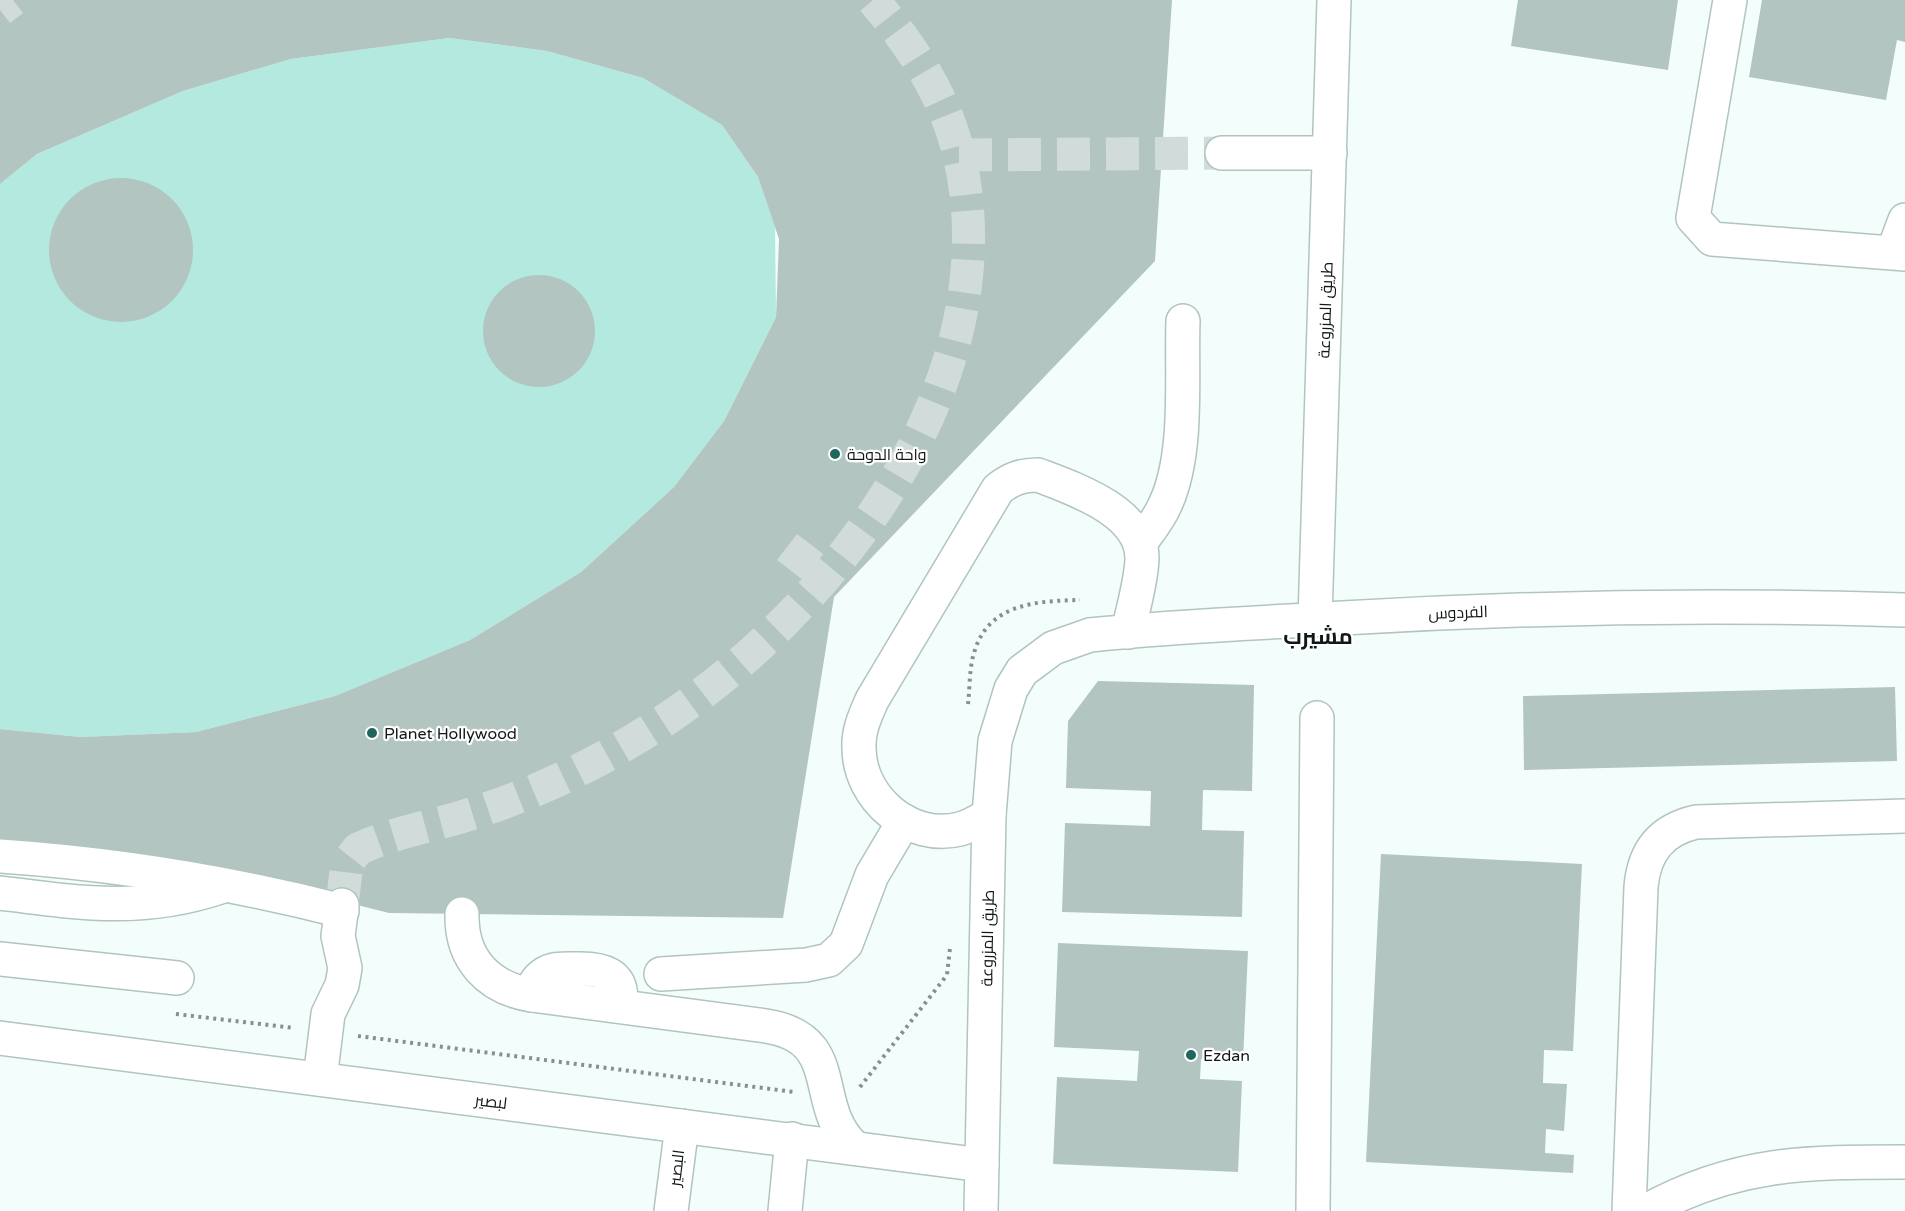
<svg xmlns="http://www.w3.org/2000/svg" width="1905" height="1211" font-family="'Varela Round',Cairo,sans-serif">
  <rect width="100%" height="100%" fill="#f3fefc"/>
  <path fill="#b3e9de" d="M449 38 547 51 643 78 722 125 758 177 775 227 776 317 724 421 674 487 581 572 470 640 335 696 196 732 81 737 0 729V184L37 154 183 91 291 59Z"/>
  <g fill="#b2c5c1">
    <path d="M0 0H1172L1155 261 834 597 783 918 389 913 202 866 0 841V729L81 737 196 732 335 696 470 640 581 572 674 487 724 421 776 317 779 239 758 177 722 125 643 78 547 51 449 38 291 59 183 91 37 154 0 184Z"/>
    <path d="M1518 0H1678L1668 70 1511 46Z"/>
    <path d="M1762 0H1905V42L1897 40 1886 100 1749 77Z"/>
    <circle cx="121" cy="250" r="72"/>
    <circle cx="539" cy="331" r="56"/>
    <path d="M1098 681 1254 685 1252 791 1203 790 1202 830 1244 831 1242 917 1062 912 1065 823 1150 826 1151 791 1066 788 1068 721Z"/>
    <path d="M1895 687 1897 761 1524 770 1523 696Z"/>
    <path d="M1381 854 1582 864 1573 1051 1544 1050 1543 1083 1567 1084 1564 1131 1546 1129 1545 1153 1574 1155 1573 1173 1366 1162Z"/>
    <path d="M1058 943 1248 951 1243 1061 1201 1059 1200 1079 1242 1081 1238 1172 1053 1164 1057 1077 1137 1081 1139 1051 1054 1047Z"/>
  </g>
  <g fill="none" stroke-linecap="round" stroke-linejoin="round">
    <g stroke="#d1dcda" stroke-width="33" stroke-dasharray="33 16" stroke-linecap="butt">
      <path d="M0 10 13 0"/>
      <path d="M959 155 1222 153"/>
      <path d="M787 547 825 576"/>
      <path d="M342 905 347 863 358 849C390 834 427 827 461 817 521 799 581 772 635 739 822 628 1014 386 959 155 945 95 911 45 873 0"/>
    </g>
    <g stroke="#b1c4c0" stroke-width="36">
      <g id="minor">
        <path d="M1730 0 1693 218 1712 239 1905 254"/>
        <path d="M1222 153H1330"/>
        <path d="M1893 252 1905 220"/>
        <path d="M1140 543C1149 531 1159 519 1165 505 1189 454 1181 377 1183 321"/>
        <path d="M1315 619 1334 0"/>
        <path d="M989 815C980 820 971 826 960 829 910 842 859 798 859 748 858 731 865 716 872 700L998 489C1011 479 1021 475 1038 475 1075 489 1143 512 1142 559 1141 583 1133 608 1128 632"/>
        <path d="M0 856C116 864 229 882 342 911"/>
        <path d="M0 893C79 903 143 913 220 887"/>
        <path d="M462 914C461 959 488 988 532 995L766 1026C847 1039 808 1106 855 1148"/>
        <path d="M0 959 177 978"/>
        <path d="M661 974 806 965 829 960 846 944 872 875 904 821"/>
        <path d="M532 995C533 986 536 980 543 975 552 968 564 969 575 969 602 968 625 973 620 1006"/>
        <path d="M0 1038 982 1165"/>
        <path d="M320 1079 328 1014 342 985 345 968 338 936 342 905"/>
        <path d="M671 1211 682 1126"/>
        <path d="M785 1211 792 1139"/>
        <path d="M981 1211 989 815 995 741 1011 689 1022 671 1053 648 1090 635C1174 626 1259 623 1343 618 1530 607 1717 604 1905 610"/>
        <path d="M1313 1211 1317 718"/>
        <path d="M1629 1211 1641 887C1644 852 1661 830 1696 822L1905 816"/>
        <path d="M1646 1211C1736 1162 1805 1162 1905 1162"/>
      </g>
    </g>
    <g stroke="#87908e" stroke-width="4" stroke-dasharray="3 4.5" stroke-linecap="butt">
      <path d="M968 704C970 688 969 669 974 653 988 603 1037 601 1080 600"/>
      <path d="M176 1014 294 1028"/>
      <path d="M358 1036 794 1092"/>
      <path d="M860 1087 947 975 950 948"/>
    </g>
    <use href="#minor" stroke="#fff" stroke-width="33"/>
  </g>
  <g fill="#1f675d" stroke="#fff" stroke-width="2">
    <circle cx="835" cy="454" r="6"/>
    <circle cx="372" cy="733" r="6"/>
    <circle cx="1191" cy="1055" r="6"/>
  </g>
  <g text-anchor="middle" stroke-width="4.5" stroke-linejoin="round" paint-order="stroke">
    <g font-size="16" fill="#121817" stroke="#fff">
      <text transform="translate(1325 310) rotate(-88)" y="6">طريق المزروعة</text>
      <text transform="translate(1458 612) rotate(-2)" y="6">الفردوس</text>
      <text transform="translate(987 938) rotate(-89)" y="6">طريق المزروعة</text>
      <text transform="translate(491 1101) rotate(7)" y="6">لبصير</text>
      <text transform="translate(676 1168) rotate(-83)" y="6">البصير</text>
    </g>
    <g font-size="16" fill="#121817" stroke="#fff" text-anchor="start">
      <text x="847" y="460">واحة الدوحة</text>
      <text x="384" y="739">Planet Hollywood</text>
      <text x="1203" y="1061">Ezdan</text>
    </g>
    <g font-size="22" font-weight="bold" fill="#121817" stroke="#fff">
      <text x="1318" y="644">مشيرب</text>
    </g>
  </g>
</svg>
